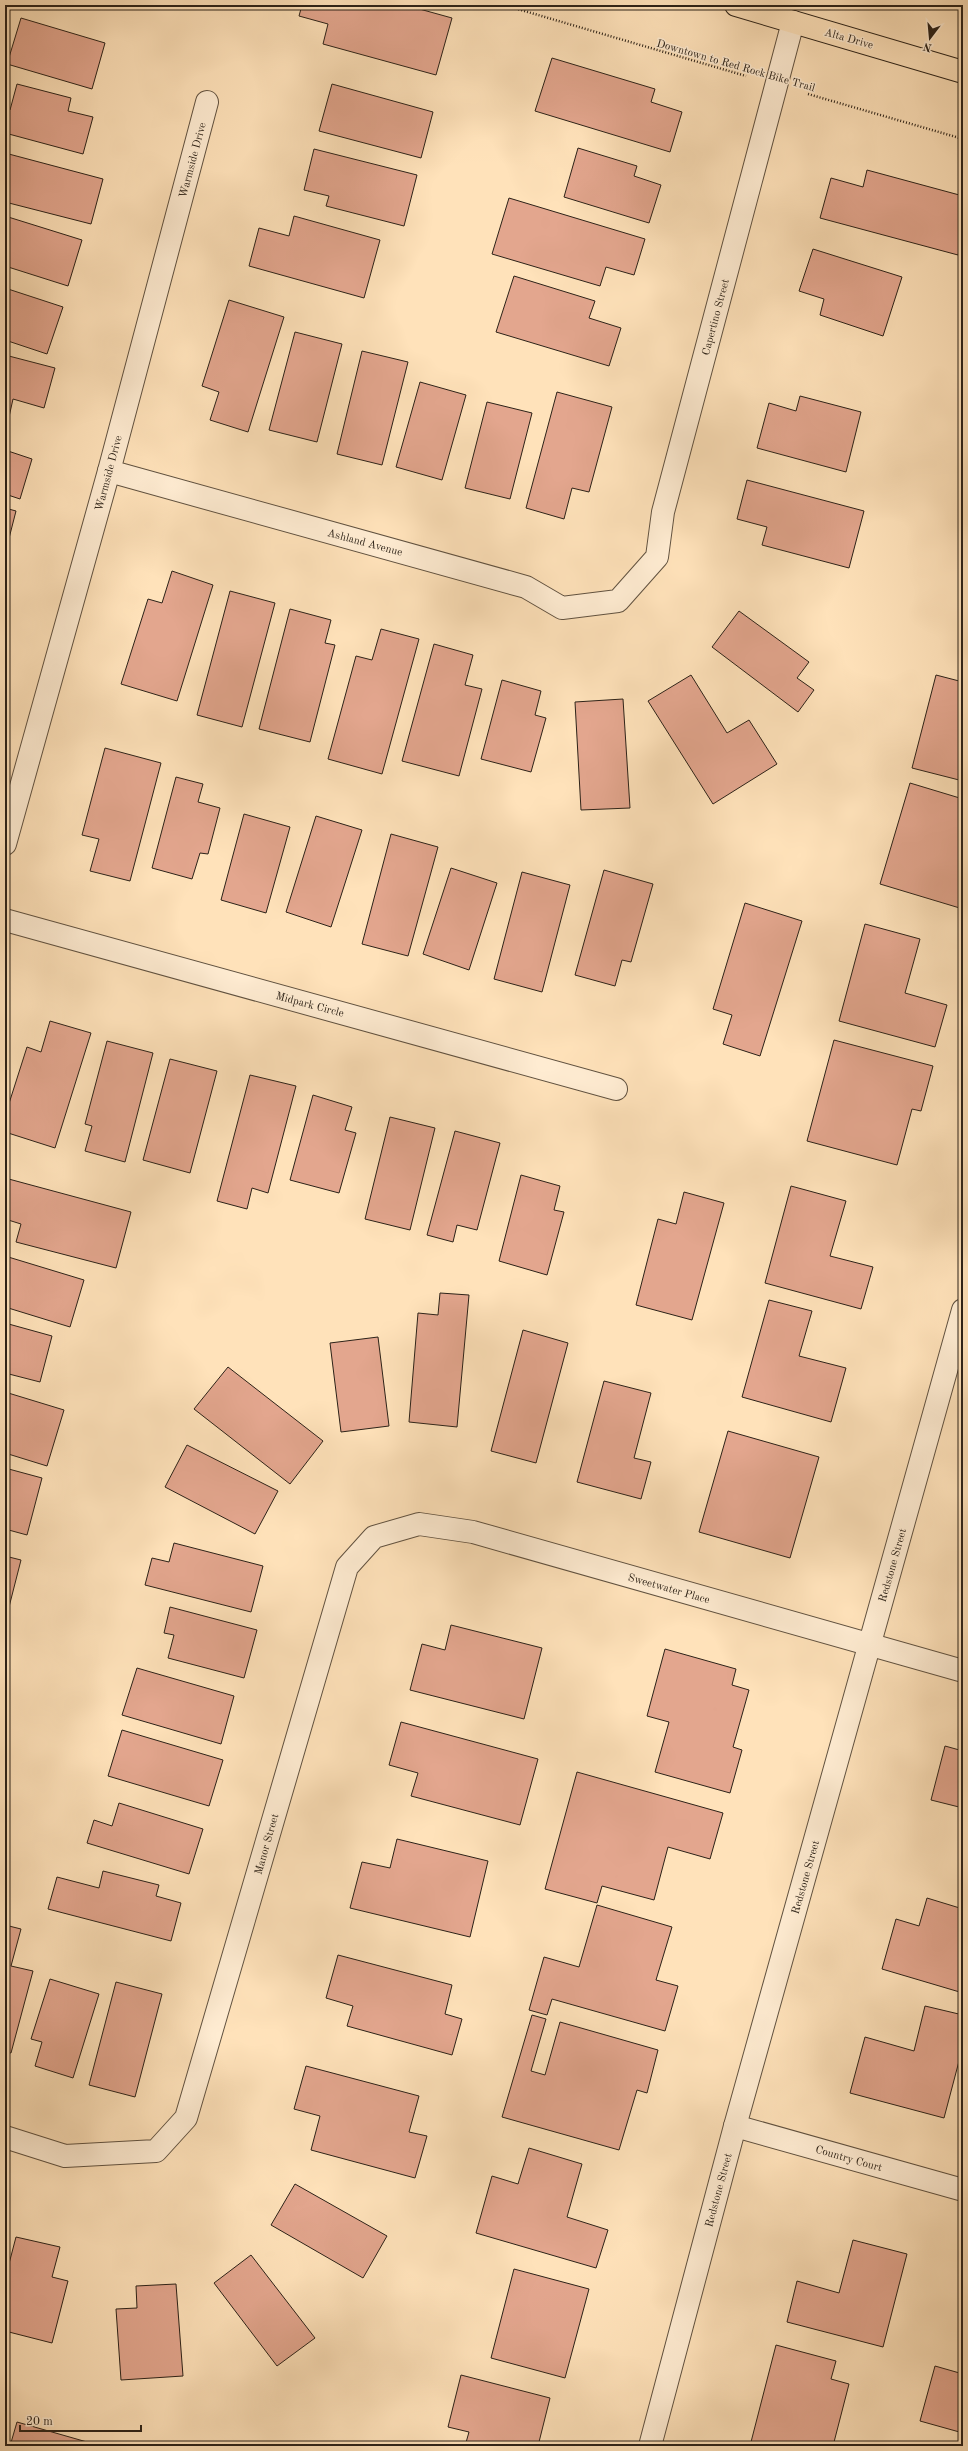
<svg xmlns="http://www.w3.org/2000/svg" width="968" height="2451" font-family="'Old Standard TT',serif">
  <rect width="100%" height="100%" fill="#ffe2ba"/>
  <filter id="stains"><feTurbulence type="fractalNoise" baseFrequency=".005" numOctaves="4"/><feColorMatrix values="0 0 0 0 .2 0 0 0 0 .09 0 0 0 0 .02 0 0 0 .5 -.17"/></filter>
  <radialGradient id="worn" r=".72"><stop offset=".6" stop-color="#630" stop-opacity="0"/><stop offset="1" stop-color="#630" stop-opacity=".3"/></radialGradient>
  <g fill="#e3a68e" stroke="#2c2218">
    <path d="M302 5H405L452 18 436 75 323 44 328 24 299 16Z"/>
    <path d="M21 18 105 43 92 89 7 64Z"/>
    <path d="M552 58 655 89 651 102 682 112 670 152 535 111Z"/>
    <path d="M17 84 71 98 68 111 93 117 83 154 5 133V108L10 110Z"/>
    <path d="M332 84 433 112 421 158 319 131Z"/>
    <path d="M578 148 637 166 634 176 661 185 649 223 564 197Z"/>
    <path d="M314 149 417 175 404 226 326 206 329 196 304 190Z"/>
    <path d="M5 153 103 179 91 224 5 202Z"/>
    <path d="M867 170 963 196V237L958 255 820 218 831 178 863 187Z"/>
    <path d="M509 198 645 239 634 275 606 267 600 286 492 254Z"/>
    <path d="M5 216 82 240 68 286 5 266Z"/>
    <path d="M294 216 380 240 364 298 249 266 259 228 289 236Z"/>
    <path d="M813 249 902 277 883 336 820 315 824 299 799 291Z"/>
    <path d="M514 276 595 301 589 318 621 328 609 366 496 332Z"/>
    <path d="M5 288 63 307 47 354 5 340Z"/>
    <path d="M229 300 284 317 248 432 210 420 219 392 202 386Z"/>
    <path d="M295 332 342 344 317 442 269 430Z"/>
    <path d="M362 351 408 362 382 465 337 454Z"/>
    <path d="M5 355 55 368 44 408 13 399 9 417 5 416Z"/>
    <path d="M420 382 466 395 442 480 396 467Z"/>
    <path d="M557 392 612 407 589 492 572 488 564 519 526 508Z"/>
    <path d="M800 396 861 412 846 472 757 448 769 403 796 411Z"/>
    <path d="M487 402 532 413 510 499 465 488Z"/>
    <path d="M5 450 32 459 20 499 5 494Z"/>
    <path d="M747 480 864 511 849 568 762 545 767 527 737 519Z"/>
    <path d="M5 508 16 511 6 550H5Z"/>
    <path d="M172 571 213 585 177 701 121 684 148 599 162 603Z"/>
    <path d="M230 591 275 603 242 727 197 715Z"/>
    <path d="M290 609 331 620 325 643 335 645 310 742 259 729Z"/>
    <path d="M739 611 809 662 797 678 814 690 798 712 712 647Z"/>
    <path d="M381 629 419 639 382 774 328 759 356 656 372 660Z"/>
    <path d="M434 644 473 655 465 685 482 689 459 776 402 761Z"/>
    <path d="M691 675 727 733 749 720 777 764 713 804 648 701Z"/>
    <path d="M936 675 963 682V781L912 768Z"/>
    <path d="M502 680 541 691 535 715 546 718 531 772 481 759Z"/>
    <path d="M623 699 630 808 581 810 575 702Z"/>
    <path d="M105 748 161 763 130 881 90 871 99 839 82 835Z"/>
    <path d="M176 777 203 784 198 802 220 808 208 854 200 853 192 879 152 868Z"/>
    <path d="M910 783 963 799V909L880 884Z"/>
    <path d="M244 814 290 827 266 913 221 900Z"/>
    <path d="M316 816 362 830 331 927 286 912Z"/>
    <path d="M391 834 438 847 408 956 362 944Z"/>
    <path d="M451 868 497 883 469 970 423 954Z"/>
    <path d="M604 870 653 884 631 962 622 960 615 986 575 975Z"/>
    <path d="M522 872 570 885 542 992 494 979Z"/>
    <path d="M745 903 802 921 760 1056 723 1044 732 1015 713 1009Z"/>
    <path d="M865 924 920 939 905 993 947 1005 935 1047 839 1021Z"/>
    <path d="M50 1021 91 1033 55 1148 5 1132V1116L27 1047 41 1052Z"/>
    <path d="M834 1040 933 1066 921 1111 912 1109 897 1165 807 1141Z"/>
    <path d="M107 1041 153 1053 125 1162 85 1151 92 1126 85 1124Z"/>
    <path d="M170 1059 217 1071 190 1173 143 1160Z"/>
    <path d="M250 1075 296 1086 268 1193 252 1188 247 1209 217 1201Z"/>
    <path d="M313 1095 352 1107 345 1130 356 1133 339 1193 290 1180Z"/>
    <path d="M390 1117 435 1128 410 1230 365 1219Z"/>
    <path d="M455 1131 500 1143 477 1230 457 1225 453 1242 427 1235Z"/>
    <path d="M521 1175 560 1186 554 1210 564 1212 547 1275 499 1261Z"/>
    <path d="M5 1178 131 1212 116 1268 16 1242 21 1224 5 1219Z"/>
    <path d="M791 1186 846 1201 830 1256 873 1267 861 1309 765 1283Z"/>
    <path d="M684 1192 724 1203 692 1320 636 1305 658 1219 676 1224Z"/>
    <path d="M5 1256 84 1280 70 1327 5 1307Z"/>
    <path d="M440 1293 469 1295 457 1427 409 1422 418 1313 438 1315Z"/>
    <path d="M769 1300 812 1311 799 1356 846 1368 831 1422 742 1397Z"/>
    <path d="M5 1323 52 1336 40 1382 5 1373Z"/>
    <path d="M523 1330 568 1343 536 1463 491 1451Z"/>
    <path d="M378 1337 389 1426 341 1432 330 1343Z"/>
    <path d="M228 1367 323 1441 290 1484 194 1409Z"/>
    <path d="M604 1381 651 1393 634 1458 651 1462 641 1499 577 1482Z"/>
    <path d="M5 1392 64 1410 47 1466 5 1453Z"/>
    <path d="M728 1431 819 1457 790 1558 699 1532Z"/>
    <path d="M187 1445 278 1491 255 1534 165 1487Z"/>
    <path d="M5 1468 42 1478 27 1535 5 1529Z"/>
    <path d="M174 1543 263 1566 251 1612 145 1585 152 1558 169 1562Z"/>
    <path d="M5 1556 21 1560 9 1607 5 1606Z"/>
    <path d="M170 1607 257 1630 244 1678 168 1658 174 1635 164 1633Z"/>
    <path d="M451 1625 542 1648 524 1719 410 1690 422 1644 445 1650Z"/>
    <path d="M665 1649 736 1669 732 1685 749 1690 733 1747 742 1750 730 1793 655 1772 669 1722 647 1716Z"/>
    <path d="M137 1668 234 1696 221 1744 122 1715Z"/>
    <path d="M401 1722 538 1759 520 1825 411 1796 418 1773 389 1765Z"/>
    <path d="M122 1730 223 1760 209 1806 108 1776Z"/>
    <path d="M945 1746 963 1751V1808L931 1800Z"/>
    <path d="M577 1772 723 1813 710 1859 668 1847 654 1900 602 1886 597 1903 545 1889Z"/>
    <path d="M119 1803 203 1829 189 1874 87 1843 94 1820 112 1826Z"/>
    <path d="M397 1839 488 1861 470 1937 350 1908 362 1862 390 1868Z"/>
    <path d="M103 1871 159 1885 156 1896 181 1903 171 1941 48 1909 57 1877 99 1888Z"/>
    <path d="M927 1898 963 1909V1993L882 1969 896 1919 919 1926Z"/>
    <path d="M597 1905 672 1927 656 1980 678 1986 665 2031 552 1999 547 2015 529 2010 544 1957 579 1967Z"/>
    <path d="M5 1925 21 1929 11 1966 33 1971 11 2053 5 2052Z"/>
    <path d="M338 1955 452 1985 445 2014 462 2019 452 2055 347 2026 353 2006 326 1998Z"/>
    <path d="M50 1979 99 1994 73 2078 35 2066 42 2042 31 2039Z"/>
    <path d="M116 1982 162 1994 135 2097 89 2085Z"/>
    <path d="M925 2006 963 2015V2046L944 2118 850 2093 865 2037 914 2051Z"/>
    <path d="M532 2015 546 2019 531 2071 545 2075 560 2022 658 2050 647 2093 637 2090 619 2150 502 2117Z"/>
    <path d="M306 2066 419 2096 409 2132 427 2136 415 2178 311 2150 320 2116 294 2109Z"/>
    <path d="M529 2148 582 2164 567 2217 608 2230 596 2268 476 2233 492 2176 518 2184Z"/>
    <path d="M295 2184 387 2236 363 2278 271 2225Z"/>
    <path d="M16 2237 60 2247 52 2277 68 2281 52 2343 5 2331V2279Z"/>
    <path d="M853 2240 907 2254 883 2347 787 2322 797 2281 839 2293Z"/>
    <path d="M251 2255 315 2338 277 2366 214 2283Z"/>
    <path d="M514 2269 589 2289 565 2378 491 2358Z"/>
    <path d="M176 2284 183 2376 121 2380 116 2309 137 2308 136 2286Z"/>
    <path d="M776 2345 836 2361 831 2379 849 2384 833 2446H766L751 2442Z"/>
    <path d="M935 2366 963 2374V2433L920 2421Z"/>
    <path d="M461 2375 550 2398 538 2446H465L469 2432 448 2427Z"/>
    <path d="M17 2422 101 2446H10Z"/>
  </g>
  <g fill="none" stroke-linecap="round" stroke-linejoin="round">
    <g stroke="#615240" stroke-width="24">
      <g id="minor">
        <path d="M109 471 526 587 562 608 618 601 657 557 663 512 793 22"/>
        <path d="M5 844 109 471 207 102"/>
        <path d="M5 920 616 1089"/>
        <path d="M735 2126 963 2190"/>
        <path d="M5 2137 65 2156 156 2151 186 2118 347 1567 374 1537 419 1524 473 1532 963 1671"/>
        <path d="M650 2446 735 2126 963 1310"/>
      </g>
    </g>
    <g stroke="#2c2218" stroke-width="24">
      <path id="major" d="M736 5 963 72"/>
    </g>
    <g stroke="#2c2218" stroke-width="2.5" stroke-dasharray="1 2" stroke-linecap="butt">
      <path d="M504 5 746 76"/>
      <path d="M808 94 963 139"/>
    </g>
    <use href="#minor" stroke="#ffecd2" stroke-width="22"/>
    <use href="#major" stroke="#ffe2ba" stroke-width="22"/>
  </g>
  <g text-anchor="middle" stroke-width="3" stroke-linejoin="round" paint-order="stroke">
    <g font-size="11" fill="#2c2218" stroke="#ffecd2">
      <text transform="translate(849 38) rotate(16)" y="4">Alta Drive</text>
      <text transform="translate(736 65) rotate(16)" y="4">Downtown to Red Rock Bike Trail</text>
      <text transform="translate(192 160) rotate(-75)" y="4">Warmside Drive</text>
      <text transform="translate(715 317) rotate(-75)" y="4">Capertino Street</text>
      <text transform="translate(108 473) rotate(-75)" y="4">Warmside Drive</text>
      <text transform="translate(365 542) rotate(15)" y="4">Ashland Avenue</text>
      <text transform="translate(310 1004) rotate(15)" y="4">Midpark Circle</text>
      <text transform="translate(892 1565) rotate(-74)" y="4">Redstone Street</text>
      <text transform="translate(669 1588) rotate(16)" y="4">Sweetwater Place</text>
      <text transform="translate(266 1844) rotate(-74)" y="4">Manor Street</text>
      <text transform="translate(805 1877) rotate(-74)" y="4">Redstone Street</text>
      <text transform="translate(849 2158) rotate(16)" y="4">Country Court</text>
      <text transform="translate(718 2190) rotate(-75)" y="4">Redstone Street</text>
    </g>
  </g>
  <rect width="968" height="2451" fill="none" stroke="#ffe2ba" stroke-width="20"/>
  <rect x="6" y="6" width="956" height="2439" fill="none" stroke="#2c2218" stroke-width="2"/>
  <rect x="10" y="10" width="948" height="2431" fill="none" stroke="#2c2218"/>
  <g transform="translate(930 38) rotate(196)" stroke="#ffecd2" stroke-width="3" paint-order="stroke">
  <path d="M0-3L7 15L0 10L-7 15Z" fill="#2c2218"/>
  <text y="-6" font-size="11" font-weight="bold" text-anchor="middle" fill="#2c2218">N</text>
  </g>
  <path d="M20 2425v6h121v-6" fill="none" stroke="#2c2218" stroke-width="2"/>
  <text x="26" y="2425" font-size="12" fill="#2c2218" stroke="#ffecd2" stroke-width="3" paint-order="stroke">20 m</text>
  <rect width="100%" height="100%" filter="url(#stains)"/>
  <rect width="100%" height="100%" fill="url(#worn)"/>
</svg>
